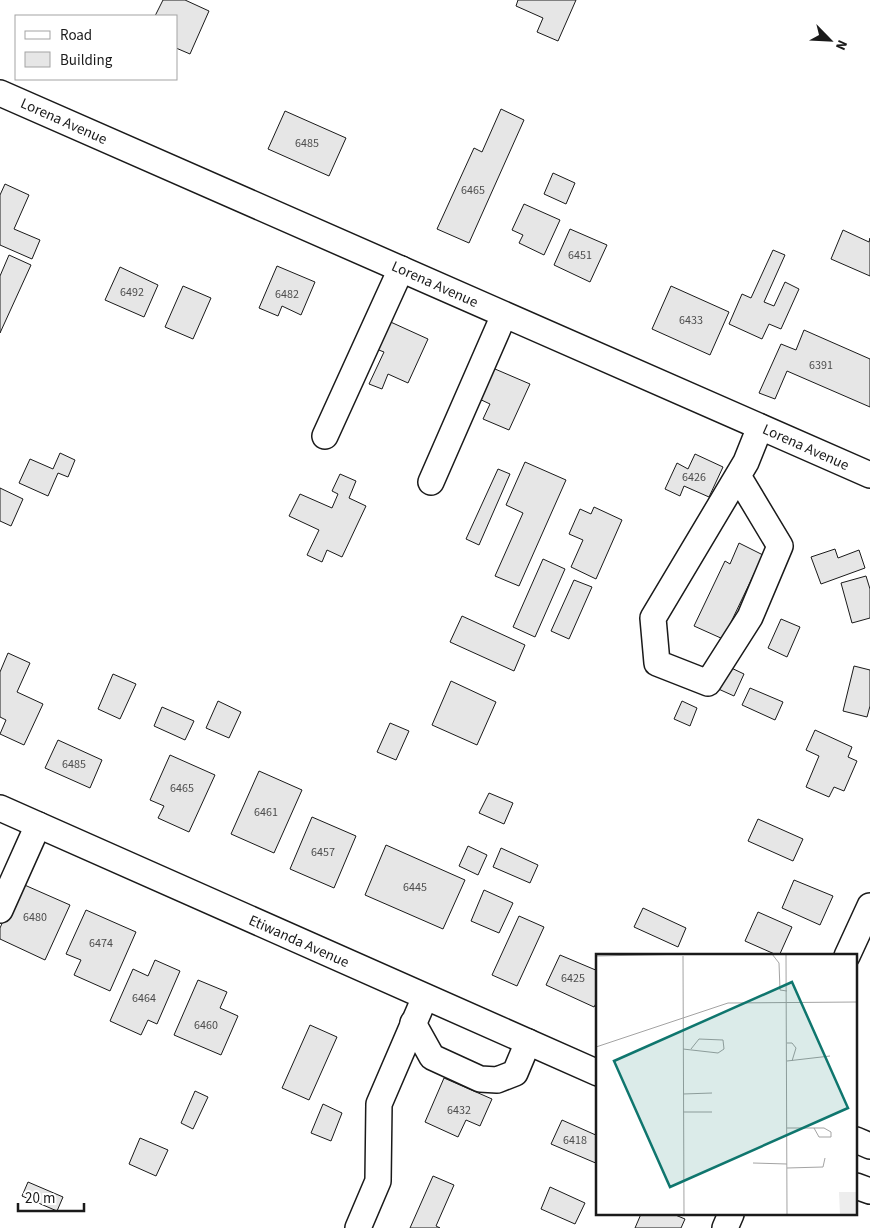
<svg xmlns="http://www.w3.org/2000/svg" width="870" height="1228" font-family="'Source Sans 3',sans-serif">
  <rect width="100%" height="100%" fill="#fff"/>
  <g fill="#e6e6e6" stroke="#1a1a1a">
    <path d="M163 0H185L209 11 190 54 176 48V16H155Z"/>
    <path d="M518 0H576L558 41 537 32 543 18 516 6Z"/>
    <path d="M501 109 524 120 469 243 437 229 474 148 482 152Z"/>
    <path d="M285 111 346 138 329 176 268 149Z"/>
    <path d="M553 173 575 183 566 204 544 194Z"/>
    <path d="M5 184 29 195 14 229 40 240 32 259 0 245V195Z"/>
    <path d="M524 204 560 220 544 255 519 243 523 235 512 230Z"/>
    <path d="M570 229 607 245 590 282 554 265Z"/>
    <path d="M843 230 869 242 870 238V276L831 259Z"/>
    <path d="M773 250 785 255 764 302 774 306 785 282 799 289 781 329 769 324 762 339 729 324 742 294 751 298Z"/>
    <path d="M9 255 31 265 0 333V276Z"/>
    <path d="M277 266 315 282 301 315 282 306 278 316 259 308Z"/>
    <path d="M120 267 158 285 144 317 105 300Z"/>
    <path d="M183 286 211 298 193 339 165 327Z"/>
    <path d="M671 286 729 312 710 355 652 329Z"/>
    <path d="M384 319 428 339 408 383 388 374 382 389 369 384 384 352 371 347Z"/>
    <path d="M804 330 870 359V407L787 371 775 399 759 393 781 344 796 350Z"/>
    <path d="M488 366 530 384 509 430 483 419 490 404 475 397Z"/>
    <path d="M60 453 75 460 68 477 58 473 48 496 19 483 30 459 53 469Z"/>
    <path d="M695 454 723 467 709 497 684 486 680 496 665 489 677 463 688 469Z"/>
    <path d="M525 462 566 480 519 586 495 576 523 513 506 505Z"/>
    <path d="M498 469 510 474 479 545 466 539Z"/>
    <path d="M340 474 356 481 349 498 366 506 342 557 327 550 322 562 307 555 319 530 289 516 300 494 332 508 338 494 332 491Z"/>
    <path d="M0 488 23 499 11 526 0 521Z"/>
    <path d="M594 507 622 520 596 579 571 567 583 540 569 534 580 509 591 514Z"/>
    <path d="M739 543 763 555 723 639 694 626 725 561 730 564Z"/>
    <path d="M835 549 838 558 859 550 865 568 821 584 811 557Z"/>
    <path d="M543 559 565 569 535 637 513 627Z"/>
    <path d="M866 576 870 589V618L852 623 841 583Z"/>
    <path d="M574 580 592 587 569 639 551 631Z"/>
    <path d="M462 616 525 645 514 671 450 642Z"/>
    <path d="M781 619 800 627 787 657 768 648Z"/>
    <path d="M8 653 30 663 17 692 43 704 24 745 0 734 6 720 0 717V672Z"/>
    <path d="M725 665 744 674 734 696 714 687Z"/>
    <path d="M854 666 870 670V706L867 717 843 711Z"/>
    <path d="M113 674 136 684 120 719 98 709Z"/>
    <path d="M451 681 496 702 477 745 432 725Z"/>
    <path d="M750 688 783 702 775 720 742 705Z"/>
    <path d="M218 701 241 712 229 738 206 728Z"/>
    <path d="M682 701 697 708 690 726 674 719Z"/>
    <path d="M162 707 194 721 185 740 154 726Z"/>
    <path d="M390 723 409 731 396 760 377 752Z"/>
    <path d="M815 730 852 747 848 757 857 761 844 791 834 787 829 797 806 787 819 756 806 750Z"/>
    <path d="M58 740 102 760 90 788 45 768Z"/>
    <path d="M170 755 215 775 189 832 158 818 164 806 150 800Z"/>
    <path d="M259 771 302 790 274 853 231 834Z"/>
    <path d="M489 793 513 803 504 824 479 813Z"/>
    <path d="M312 817 356 836 334 888 290 869Z"/>
    <path d="M758 819 803 839 793 861 748 841Z"/>
    <path d="M386 845 465 880 443 929 365 895Z"/>
    <path d="M468 846 487 855 478 875 459 866Z"/>
    <path d="M501 848 538 865 530 883 493 867Z"/>
    <path d="M794 880 833 896 820 925 782 908Z"/>
    <path d="M20 883 70 905 45 960 0 939V928Z"/>
    <path d="M484 890 513 903 499 933 471 921Z"/>
    <path d="M643 908 686 928 678 947 634 927Z"/>
    <path d="M86 910 136 932 110 991 74 975 81 960 66 954Z"/>
    <path d="M758 912 792 927 779 956 745 941Z"/>
    <path d="M519 916 544 927 517 986 492 975Z"/>
    <path d="M560 955 598 971V1000L594 1007 546 985Z"/>
    <path d="M155 960 180 971 157 1024 148 1020 141 1035 110 1021 133 969 148 976Z"/>
    <path d="M198 980 227 992 220 1008 238 1016 221 1055 174 1035Z"/>
    <path d="M310 1025 337 1037 309 1100 282 1088Z"/>
    <path d="M444 1078 492 1099 480 1126 466 1120 458 1137 425 1122Z"/>
    <path d="M195 1091 208 1097 193 1129 181 1123Z"/>
    <path d="M323 1104 342 1113 331 1141 311 1133Z"/>
    <path d="M562 1120 598 1136V1164L551 1144Z"/>
    <path d="M140 1138 168 1150 156 1176 129 1164Z"/>
    <path d="M433 1176 454 1185 436 1226 440 1228H410Z"/>
    <path d="M28 1182 63 1197 57 1211 22 1196Z"/>
    <path d="M550 1187 585 1203 575 1224 541 1209Z"/>
    <path d="M641 1214H673L685 1219 681 1228H635Z"/>
  </g>
  <g fill="none" stroke-linecap="round" stroke-linejoin="round">
    <g stroke="#1a1a1a" stroke-width="28">
      <g id="minor">
        <path d="M0 93 870 475"/>
        <path d="M325 436 401 269"/>
        <path d="M738 476 780 546 750 617 708 683 657 663 653 618 746 462 760 427"/>
        <path d="M431 482 504 315"/>
        <path d="M0 808 598 1073"/>
        <path d="M0 910 38 825"/>
        <path d="M847 956 870 906"/>
        <path d="M413 1023 432 1057 480 1079 497 1080 515 1073 528 1042"/>
        <path d="M856 1140 870 1146"/>
        <path d="M856 1186 870 1191"/>
        <path d="M358 1228 378 1181 379 1104 425 997"/>
        <path d="M725 1228 731 1214"/>
      </g>
    </g>
    <use href="#minor" stroke="#fff" stroke-width="25"/>
  </g>
  <g text-anchor="middle" stroke-width="4" stroke-linejoin="round" paint-order="stroke">
    <g font-size="12" fill="#4d4d4d">
      <text x="307" y="147">6485</text>
      <text x="473" y="194">6465</text>
      <text x="580" y="259">6451</text>
      <text x="132" y="296">6492</text>
      <text x="287" y="298">6482</text>
      <text x="691" y="324">6433</text>
      <text x="821" y="369">6391</text>
      <text x="694" y="481">6426</text>
      <text x="74" y="768">6485</text>
      <text x="182" y="792">6465</text>
      <text x="266" y="816">6461</text>
      <text x="323" y="856">6457</text>
      <text x="415" y="891">6445</text>
      <text x="35" y="921">6480</text>
      <text x="101" y="947">6474</text>
      <text x="573" y="982">6425</text>
      <text x="144" y="1002">6464</text>
      <text x="206" y="1029">6460</text>
      <text x="459" y="1114">6432</text>
      <text x="575" y="1144">6418</text>
    </g>
    <g font-size="15" fill="#1a1a1a" stroke="#fff">
      <text transform="translate(64 121) rotate(24)" y="5">Lorena Avenue</text>
      <text transform="translate(435 284) rotate(24)" y="5">Lorena Avenue</text>
      <text transform="translate(806 447) rotate(24)" y="5">Lorena Avenue</text>
      <text transform="translate(299 941) rotate(24)" y="5">Etiwanda Avenue</text>
    </g>
  </g>
  <g transform="translate(596 954)">
    <rect width="261" height="261" fill="#fff"/>
    <path d="M243 238H261V261H244Z" fill="#ededed"/>
    <path fill="none" stroke="#a3a3a3" stroke-width="1" d="M176 0 183 9 184 36 191 37M190 0 191 261M0 2 94 0M87 2 88 261M191 89H196L200 94 196 107M0 93 132 49 262 48M87 95 122 99 128 95 127 86 103 85 95 95M191 107 234 102M87 140 116 139M87 158H116M191 174H228L235 178V183H223L218 174M157 209 191 210M191 214 227 213 229 204"/>
    <path fill="#0f766e" fill-opacity="0.15" stroke="#0f766e" stroke-width="2.5" d="M196 28 252 154 74 233 18 107Z"/>
    <rect width="261" height="261" fill="none" stroke="#1a1a1a" stroke-width="2.5"/>
  </g>
  <rect x="15" y="15" width="162" height="65" fill="#ffffff" stroke="#a3a3a3"/>
  <rect x="25" y="31" width="25" height="8" fill="#ffffff" stroke="#a3a3a3"/>
  <text x="60" y="40" font-size="15" fill="#1a1a1a">Road</text>
  <rect x="25" y="52" width="25" height="15" fill="#e6e6e6" stroke="#a3a3a3"/>
  <text x="60" y="65" font-size="15" fill="#1a1a1a">Building</text>
  <g transform="translate(830 40) rotate(114)" stroke="#ffffff" stroke-width="4" paint-order="stroke">
  <path d="M0-4L9 19L0 12L-9 19Z" fill="#1a1a1a"/>
  <text y="-8" font-size="14" font-weight="bold" text-anchor="middle" fill="#1a1a1a">N</text>
  </g>
  <path d="M18 1203v8h66v-8" fill="none" stroke="#1a1a1a" stroke-width="2.5"/>
  <text x="25" y="1203" font-size="15" fill="#1a1a1a" stroke="#ffffff" stroke-width="4" paint-order="stroke">20 m</text>
</svg>
